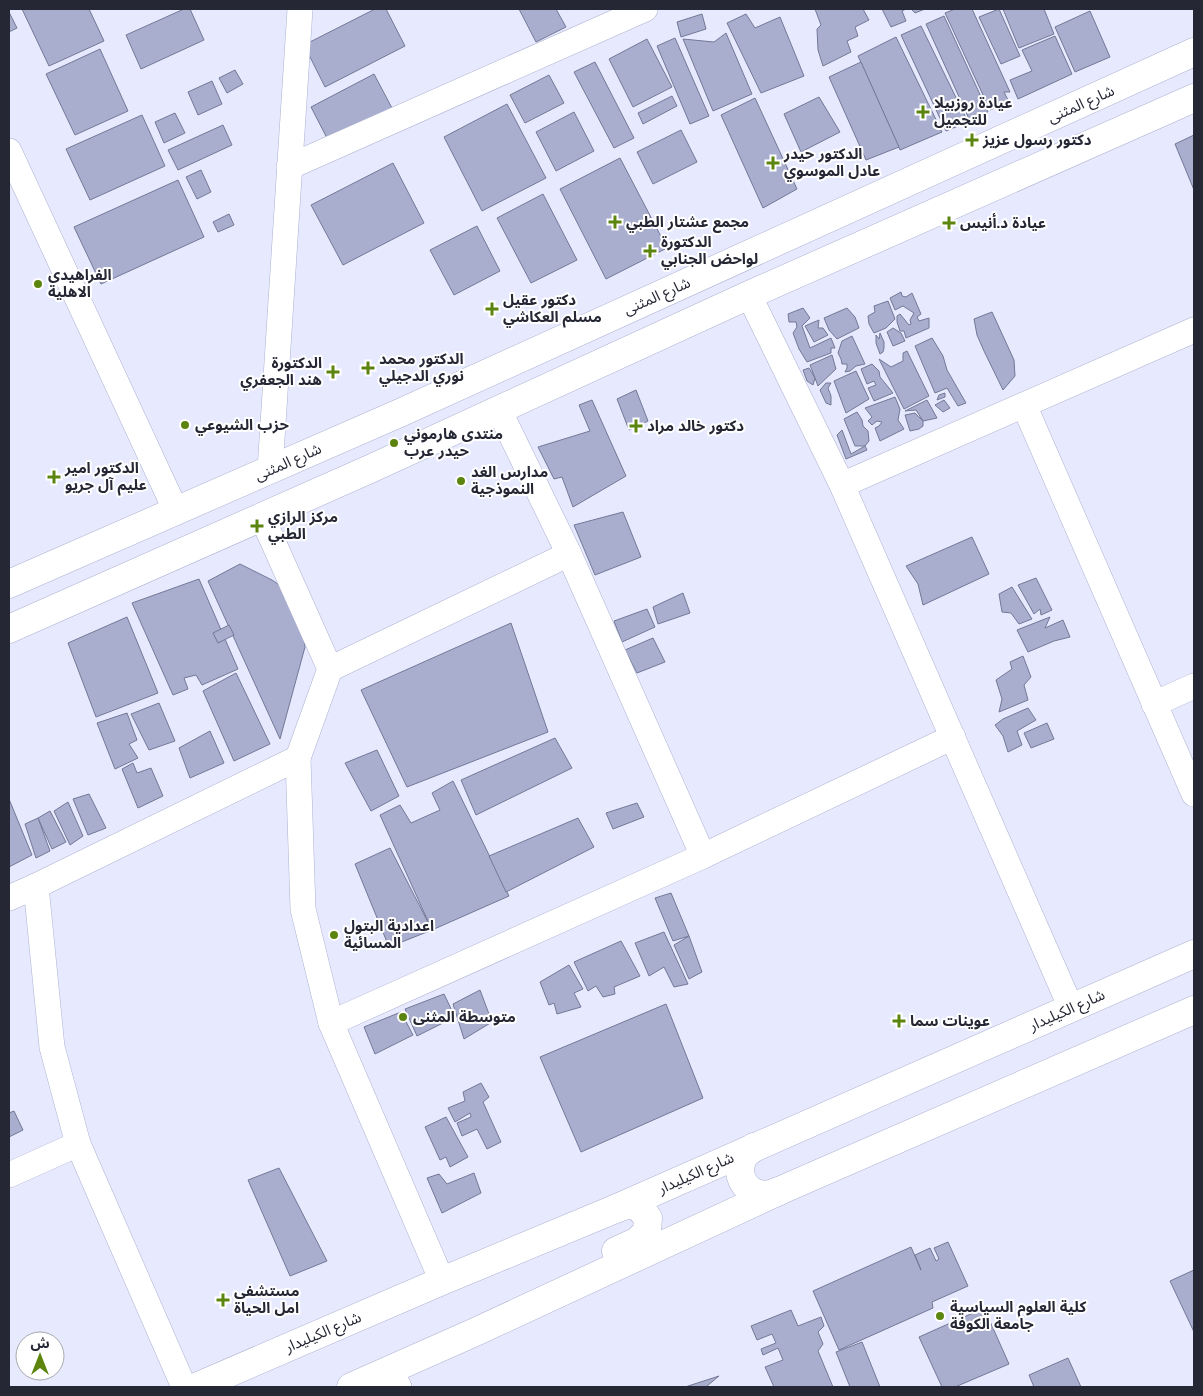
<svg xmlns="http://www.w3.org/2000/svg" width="1203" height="1396" font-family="Mulish,'Noto Sans Arabic',sans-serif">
  <rect width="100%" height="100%" fill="#e7eaff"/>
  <g fill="#a9aece" stroke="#737896">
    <path d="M22 9H89L104 41 49 66Z"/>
    <path d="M184 9H190L204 40 141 69 126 35Z"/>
    <path d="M375 9H386L405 46 325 87 304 45Z"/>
    <path d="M519 9H556L566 27 536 42Z"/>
    <path d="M815 9H863L869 20 855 27 858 36 847 41 851 52 823 66 818 50 817 29 821 25Z"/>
    <path d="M882 9H906L902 11 906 21 891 27Z"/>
    <path d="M911 9H925L915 13Z"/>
    <path d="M955 9H972L1010 92H1004L1009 102 990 110 945 13Z"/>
    <path d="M999 9 1020 56 1001 64 979 17Z"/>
    <path d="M1003 9H1044L1054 34 1019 48Z"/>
    <path d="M1090 11 1110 57 1075 72 1055 27Z"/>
    <path d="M9 12 17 28 9 32Z"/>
    <path d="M702 14 706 29 681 37 677 22Z"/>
    <path d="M746 14 755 28 780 17 804 76 761 93 727 23Z"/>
    <path d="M944 16 988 112 970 121 926 24Z"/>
    <path d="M921 26 968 122 946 131 901 35Z"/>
    <path d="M726 33 752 94 713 111 683 39 714 42Z"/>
    <path d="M1055 36 1072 74 1018 99 1010 80 1032 71 1022 50Z"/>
    <path d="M896 37 942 132 900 150 858 56Z"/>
    <path d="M675 38 709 116 690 124 657 46Z"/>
    <path d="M647 39 672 87 633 107 609 59Z"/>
    <path d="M100 49 128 111 75 135 46 74Z"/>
    <path d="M595 62 634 138 614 148 574 72Z"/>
    <path d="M861 62 899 147 866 160 829 77Z"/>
    <path d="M235 70 243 84 227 93 219 78Z"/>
    <path d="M374 74 393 110 329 142 311 107Z"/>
    <path d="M549 75 564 103 525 123 510 95Z"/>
    <path d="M212 81 222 104 198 115 188 92Z"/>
    <path d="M672 96 677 106 643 124 638 113Z"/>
    <path d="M819 97 840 132 801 152 784 114Z"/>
    <path d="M755 98 797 189 763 208 721 115Z"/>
    <path d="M507 104 546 178 482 211 444 137Z"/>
    <path d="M574 112 594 151 556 171 536 132Z"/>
    <path d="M175 113 185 133 164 143 155 122Z"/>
    <path d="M142 115 165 166 90 200 66 149Z"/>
    <path d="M223 125 232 145 178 170 168 150Z"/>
    <path d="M681 130 697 162 653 184 637 152Z"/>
    <path d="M1194 135V190L1175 144Z"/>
    <path d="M620 158 667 248 606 279 560 189Z"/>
    <path d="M393 163 424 223 343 265 311 205Z"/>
    <path d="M201 170 211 192 197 199 186 177Z"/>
    <path d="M178 180 204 237 101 284 74 227Z"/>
    <path d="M543 194 577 260 531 283 497 218Z"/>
    <path d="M229 214 234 225 218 232 213 222Z"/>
    <path d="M477 226 500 271 454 295 430 250Z"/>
    <path d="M901 292 902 296 906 297 912 293 921 314 917 317 919 321 929 318V328L906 338 904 331H900L897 322V316L900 314 909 325 911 324 910 320 914 313 903 306 895 310 890 298Z"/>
    <path d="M888 301 895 319 886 328 874 333 869 324 868 316 875 312 874 306Z"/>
    <path d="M803 308 810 318 802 326 810 348 831 338 835 348H831V353L807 362 799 349 793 333 797 327 796 322H789L788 314Z"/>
    <path d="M847 308 855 317 859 328 837 339 829 330 824 318Z"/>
    <path d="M992 312 1014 360 1015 376 1003 390 984 351 977 335 974 319Z"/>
    <path d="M819 320 818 328H823L828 335 814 342 805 326Z"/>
    <path d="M893 328 901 333 905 341 893 346 887 332Z"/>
    <path d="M880 333 884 342V348L883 352 880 354 876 343V335L879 339Z"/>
    <path d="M852 336 865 364 856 366 850 371 845 372 847 368V364H842L841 359 838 353 842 341Z"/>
    <path d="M932 338 943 356 947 370 966 403 958 406 947 388 935 393 915 346Z"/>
    <path d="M907 351 929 396 904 409 879 359 891 367 903 361V353Z"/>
    <path d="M832 355 836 369 818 386 810 365Z"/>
    <path d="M872 364 879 371 880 377 893 393 874 401 868 388 876 385 874 381 867 384 861 369Z"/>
    <path d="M809 368 815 378 813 385 807 381 803 370Z"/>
    <path d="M856 371 869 399 846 413 834 381Z"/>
    <path d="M826 383H831L828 388 831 396V405L826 403 820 390Z"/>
    <path d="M636 390 648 421 629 430 617 399Z"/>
    <path d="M945 393V397L937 400 939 395Z"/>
    <path d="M895 397 900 409 898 420 904 429 880 441 875 428 879 426 882 422 877 421 872 425 868 421 872 417 865 408Z"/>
    <path d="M592 400 626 476 573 507 562 477 554 479 538 447 590 431 579 405Z"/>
    <path d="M927 400 937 418 923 421 916 410 905 411Z"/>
    <path d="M944 400 950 408 943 412 935 405Z"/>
    <path d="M857 412 862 420 863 426 868 431 869 441 865 446H855L844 419Z"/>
    <path d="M915 413 923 421V426L919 429 910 431 905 415Z"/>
    <path d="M842 430 851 454 865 446 867 450 846 459 837 435Z"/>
    <path d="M623 512 641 557 595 575 574 525Z"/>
    <path d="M972 537 989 574 923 605 918 584 906 566Z"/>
    <path d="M240 564 272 580 298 598 305 647 280 739 208 581Z"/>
    <path d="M1036 578 1052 610 1041 615 1040 609 1034 614 1018 585Z"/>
    <path d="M199 579 238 669 202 685 196 675 184 678 188 689 173 695 132 603Z"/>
    <path d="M1012 587 1032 619 1019 624 1011 613 1002 612 999 594Z"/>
    <path d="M683 593 690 613 658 624 653 607Z"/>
    <path d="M647 609 655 627 622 642 614 621Z"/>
    <path d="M127 617 158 693 96 717 68 643Z"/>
    <path d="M1050 617 1045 628 1063 620 1070 637 1054 641 1028 652 1017 630Z"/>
    <path d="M511 623 548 732 407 787 361 690Z"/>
    <path d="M229 625 234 635 218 643 213 633Z"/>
    <path d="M653 638 665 662 637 673 625 650Z"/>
    <path d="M1023 656 1031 677 1024 685 1028 700 999 712 1002 699 996 680 1012 669 1010 662Z"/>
    <path d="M236 673 270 744 234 761 203 691Z"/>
    <path d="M159 703 175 741 149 750 131 714Z"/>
    <path d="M1028 708 1036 720 1017 731 1022 745 1008 752 1003 736 995 725 1003 719Z"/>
    <path d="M127 713 137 740 129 744 138 758 115 769 97 723Z"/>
    <path d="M1047 723 1054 739 1031 748 1024 733Z"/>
    <path d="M210 731 224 763 190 778 179 748Z"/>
    <path d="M555 738 572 768 476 815 461 780Z"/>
    <path d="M377 750 399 796 371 811 345 763Z"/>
    <path d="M133 763 137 773 151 768 163 796 138 808 122 769Z"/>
    <path d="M453 781 509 896 432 930 380 815 400 805 411 823 440 810 432 793Z"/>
    <path d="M89 794 106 828 88 835 73 799Z"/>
    <path d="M9 799 32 855 9 867Z"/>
    <path d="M68 802 83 836 70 845 54 811Z"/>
    <path d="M637 803 644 817 613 829 606 813Z"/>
    <path d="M50 811 66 842 52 849 38 818Z"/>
    <path d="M38 818 50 851 36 858 25 824Z"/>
    <path d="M578 818 594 847 506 892 489 856Z"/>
    <path d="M390 848 432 930 389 947 355 864Z"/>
    <path d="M671 893 689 936 673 941 655 898Z"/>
    <path d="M664 932 688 984 674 987 664 967 649 976 635 943Z"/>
    <path d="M689 936 702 972 689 979 674 945Z"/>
    <path d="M621 941 640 976 614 987 615 994 603 997 596 986 588 991 574 962Z"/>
    <path d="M569 965 583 989 574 993 581 1007 557 1014 554 1003 549 1005 540 982Z"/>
    <path d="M480 990 492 1022 464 1039 453 1004Z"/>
    <path d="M444 994 455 1017 417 1036 405 1009Z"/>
    <path d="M666 1004 703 1098 581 1152 540 1057Z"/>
    <path d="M401 1012 413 1035 375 1054 364 1027Z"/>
    <path d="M481 1083 489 1097 483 1102 501 1142 487 1149 477 1129 462 1136 457 1123 471 1117 470 1113 455 1122 448 1108 465 1101 463 1092Z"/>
    <path d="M14 1111 23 1130 9 1137V1113Z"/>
    <path d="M446 1117 468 1157 450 1167 446 1157 440 1160 425 1127Z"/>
    <path d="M279 1168 327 1261 290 1276 248 1180Z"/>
    <path d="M474 1173 481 1193 442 1213 427 1178 439 1174 447 1184Z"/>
    <path d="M948 1242 968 1286 932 1302 933 1308 839 1350 813 1291 911 1247 921 1270 915 1255 930 1248 936 1261 939 1259 934 1248Z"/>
    <path d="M1194 1270V1332L1170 1281Z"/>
    <path d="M984 1308 1009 1364 955 1387H942L919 1337Z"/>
    <path d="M791 1310 798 1326 821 1317 824 1326 818 1332 823 1344 818 1351 833 1387H774L765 1367 783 1360 778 1348 763 1355 761 1349 776 1343 772 1334 757 1340 751 1326Z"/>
    <path d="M862 1342 880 1387H850L836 1352Z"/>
    <path d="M1068 1358 1081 1387H1034L1029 1375Z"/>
    <path d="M719 1376 707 1386 708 1387H685Z"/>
  </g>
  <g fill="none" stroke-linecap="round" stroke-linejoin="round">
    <g stroke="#acb1d1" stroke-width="26">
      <g id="minor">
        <path d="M9 151 176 511"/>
        <path d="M289 167 645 9"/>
        <path d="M749 295 842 485 1071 1008"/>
        <path d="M1024 405 1194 794"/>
        <path d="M499 410 569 554 703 856"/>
        <path d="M270 470 300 9"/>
        <path d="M842 485 1194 330"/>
        <path d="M262 517 330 669"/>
        <path d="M1154 704 1194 686"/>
        <path d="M36 886 52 1047 78 1144 184 1387"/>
        <path d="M9 898 36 886 298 758"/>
        <path d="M331 1023 703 856 953 737"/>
        <path d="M9 1175 78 1144"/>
        <path d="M442 1281 331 1023 303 909 298 758 330 669 569 554"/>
        <path d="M390 1370 399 1387"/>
      </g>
    </g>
    <g stroke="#acb1d1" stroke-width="29">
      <g id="major">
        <path d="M9 584 402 412 1194 52"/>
        <path d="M9 629 370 469 749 295 1194 98"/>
        <path d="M754 1147C750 1151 745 1154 743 1158 735 1175 745 1193 764 1195 769 1195 774 1193 779 1191"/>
        <path d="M615 1209C633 1202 636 1203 648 1218L647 1231 638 1241 616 1251"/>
        <path d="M196 1387 442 1281 615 1209 1194 954"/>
        <path d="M351 1387 473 1333 779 1191 1194 1010"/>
      </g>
    </g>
    <use href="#minor" stroke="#fff" stroke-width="25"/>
    <use href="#major" stroke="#fff" stroke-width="28"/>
  </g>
  <g fill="#5c8510" stroke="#fff" stroke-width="2">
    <path d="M920.5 104.5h5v5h5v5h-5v5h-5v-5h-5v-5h5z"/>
    <path d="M969.5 132.5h5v5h5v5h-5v5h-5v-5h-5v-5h5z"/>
    <path d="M770.5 155.5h5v5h5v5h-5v5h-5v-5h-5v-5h5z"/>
    <path d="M612.5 214.5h5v5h5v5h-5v5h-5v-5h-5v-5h5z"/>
    <path d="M946.5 215.5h5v5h5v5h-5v5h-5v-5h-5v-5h5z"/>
    <path d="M647.5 243.5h5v5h5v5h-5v5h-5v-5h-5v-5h5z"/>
    <circle cx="38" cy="284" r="5"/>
    <path d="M489.5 301.5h5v5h5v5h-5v5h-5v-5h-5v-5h5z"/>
    <path d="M365.5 360.5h5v5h5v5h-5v5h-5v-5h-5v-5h5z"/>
    <path d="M330.5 364.5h5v5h5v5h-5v5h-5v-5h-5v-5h5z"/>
    <circle cx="185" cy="425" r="5"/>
    <path d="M633.5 418.5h5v5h5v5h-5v5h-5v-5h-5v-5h5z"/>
    <circle cx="394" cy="443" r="5"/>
    <path d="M51.5 469.5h5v5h5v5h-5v5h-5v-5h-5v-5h5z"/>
    <circle cx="461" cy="481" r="5"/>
    <path d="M254.5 518.5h5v5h5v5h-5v5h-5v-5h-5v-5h5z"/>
    <circle cx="334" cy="935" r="5"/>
    <circle cx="403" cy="1017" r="5"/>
    <path d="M896.5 1013.5h5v5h5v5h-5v5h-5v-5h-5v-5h5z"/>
    <path d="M220.5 1292.5h5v5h5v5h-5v5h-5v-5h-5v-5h5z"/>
    <circle cx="940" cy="1316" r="5"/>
  </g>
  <g text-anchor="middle" stroke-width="4" stroke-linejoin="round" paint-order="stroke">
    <g font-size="15" font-weight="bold" fill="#252734" stroke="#fff" text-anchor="start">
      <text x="934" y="108">عيادة روزبيلا<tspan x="934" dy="17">للتجميل</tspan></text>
      <text x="983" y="145">دكتور رسول عزيز</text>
      <text x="784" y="159">الدكتور حيدر<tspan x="784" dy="17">عادل الموسوي</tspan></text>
      <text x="626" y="227">مجمع عشتار الطبي</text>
      <text x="960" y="228">عيادة د.أنيس</text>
      <text x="661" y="247">الدكتورة<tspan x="661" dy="17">لواحض الجنابي</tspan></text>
      <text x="48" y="280">الفراهيدي<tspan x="48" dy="17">الاهلية</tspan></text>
      <text x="503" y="305">دكتور عقيل<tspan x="503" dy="17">مسلم العكاشي</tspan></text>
      <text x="379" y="364">الدكتور محمد<tspan x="379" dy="17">نوري الدجيلي</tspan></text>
      <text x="322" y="368" text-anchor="end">الدكتورة<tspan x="322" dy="17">هند الجعفري</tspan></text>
      <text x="195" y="430">حزب الشيوعي</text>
      <text x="647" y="431">دكتور خالد مراد</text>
      <text x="404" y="439">منتدى هارموني<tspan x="404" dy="17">حيدر عرب</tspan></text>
      <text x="65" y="473">الدكتور امير<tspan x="65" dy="17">عليم آل جريو</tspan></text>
      <text x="471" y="477">مدارس الغد<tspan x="471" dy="17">النموذجية</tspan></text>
      <text x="268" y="522">مركز الرازي<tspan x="268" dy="17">الطبي</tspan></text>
      <text x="344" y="931">اعدادية البتول<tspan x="344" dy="17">المسائية</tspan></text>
      <text x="413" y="1022">متوسطة المثنى</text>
      <text x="910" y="1026">عوينات سما</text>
      <text x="234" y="1296">مستشفى<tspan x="234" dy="17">امل الحياة</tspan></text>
      <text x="950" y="1312">كلية العلوم السياسية<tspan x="950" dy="17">جامعة الكوفة</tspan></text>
    </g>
    <g font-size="15" fill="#252734" stroke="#fff">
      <text transform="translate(1081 104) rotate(-24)" y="5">شارع المثنى</text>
      <text transform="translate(657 296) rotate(-24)" y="5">شارع المثنى</text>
      <text transform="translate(288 462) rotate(-24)" y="5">شارع المثنى</text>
      <text transform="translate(1067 1010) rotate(-24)" y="5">شارع الكيليدار</text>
      <text transform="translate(696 1173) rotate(-24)" y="5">شارع الكيليدار</text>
      <text transform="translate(323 1332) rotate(-23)" y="5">شارع الكيليدار</text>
    </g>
  </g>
  <rect width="1203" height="1396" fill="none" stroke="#252734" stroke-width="20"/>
  <g transform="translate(40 1356)"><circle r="24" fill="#ffffff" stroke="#a8a9ae"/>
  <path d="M0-4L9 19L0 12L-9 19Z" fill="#5c8510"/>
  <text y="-8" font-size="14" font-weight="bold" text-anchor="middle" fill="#252734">ش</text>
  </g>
</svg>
